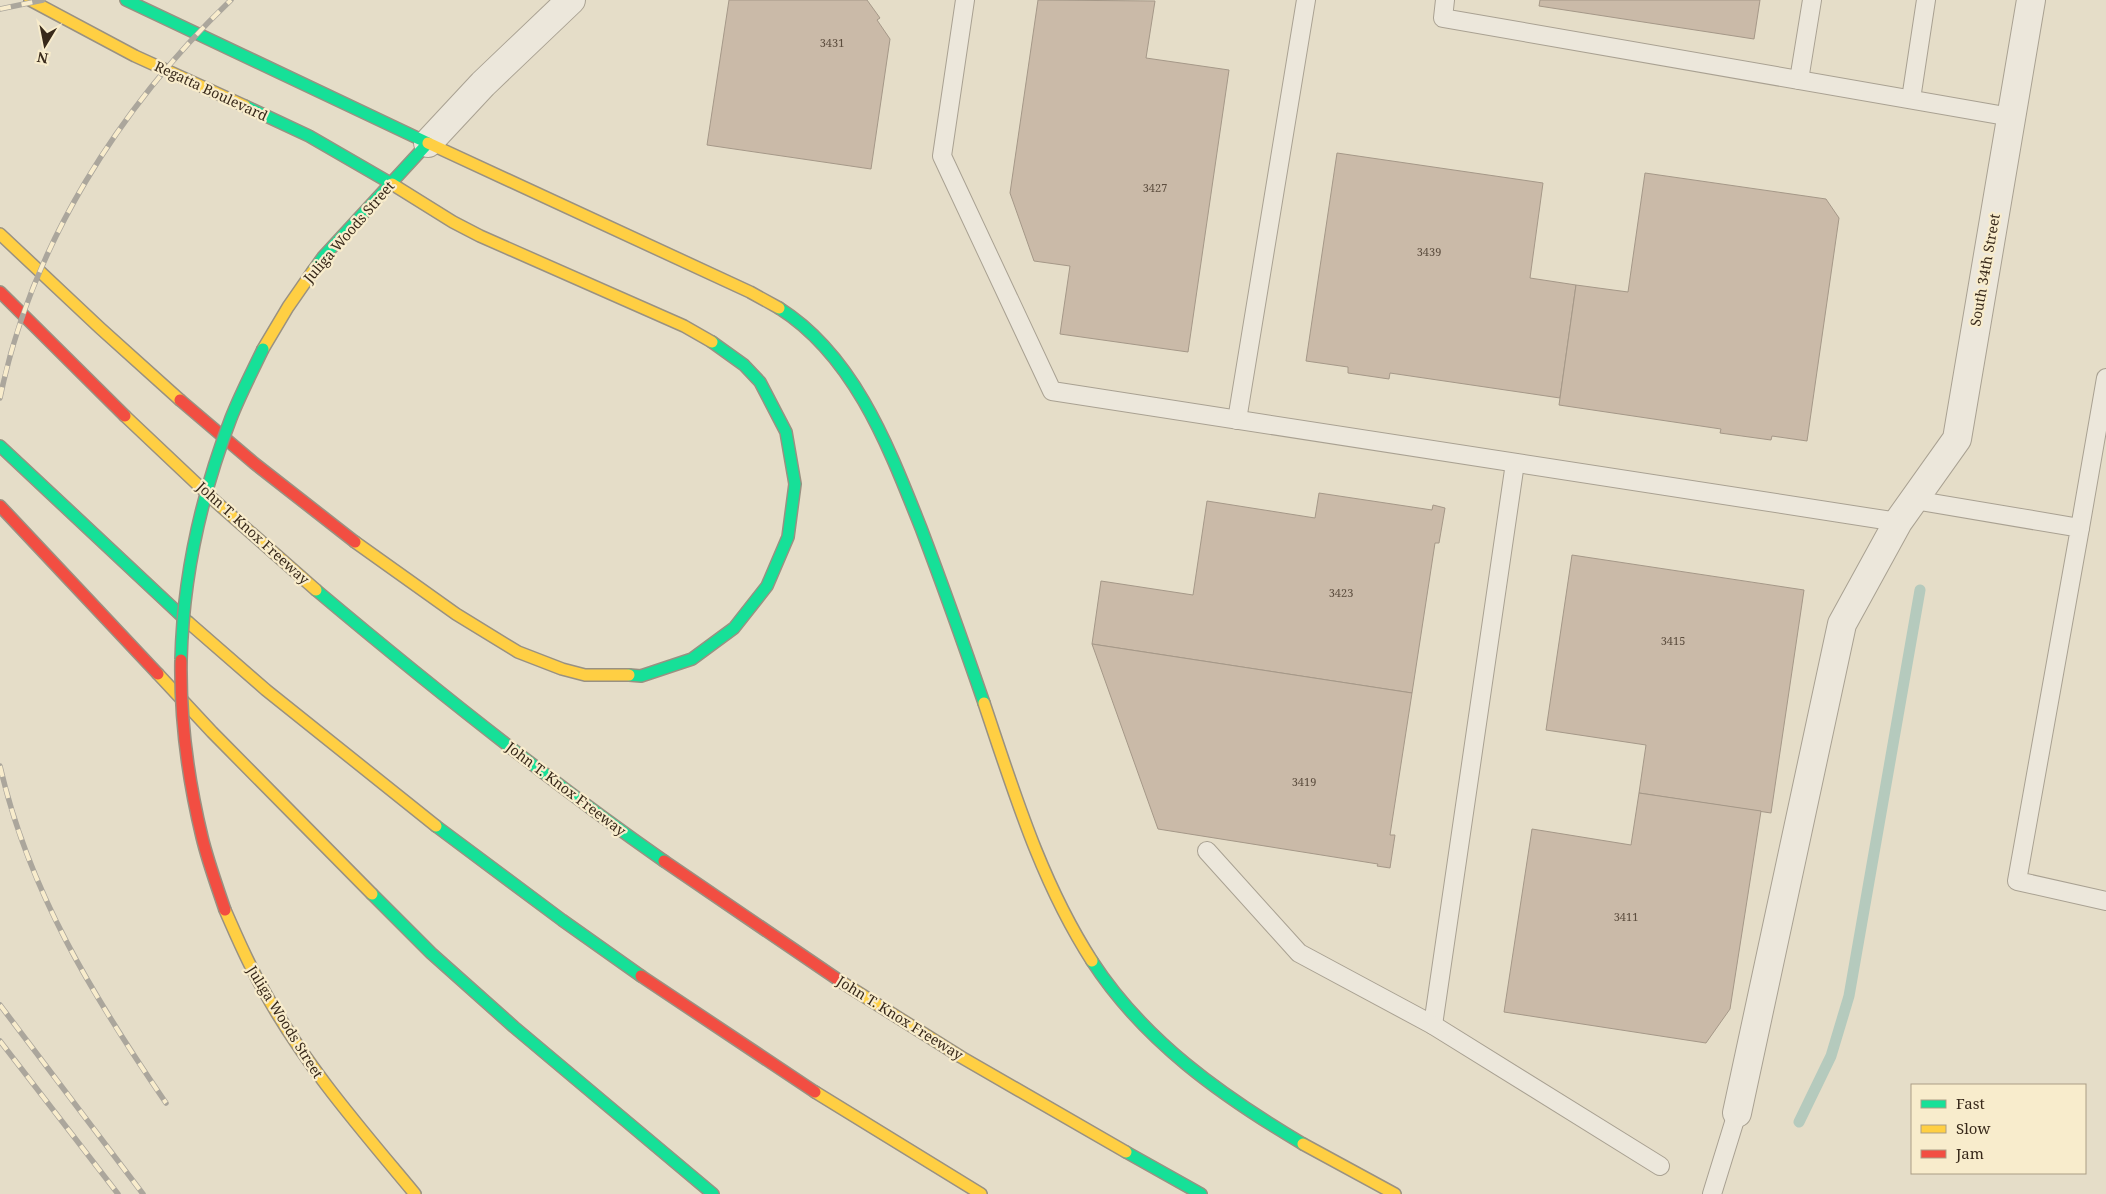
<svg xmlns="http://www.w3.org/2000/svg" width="2106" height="1194" font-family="'Noto Serif',serif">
  <rect width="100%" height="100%" fill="#e5ddc8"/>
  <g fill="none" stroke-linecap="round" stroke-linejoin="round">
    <path stroke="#b5cabd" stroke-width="11" d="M1799 1122 1831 1056 1849 996 1920 590"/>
  </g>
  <g fill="#cabaa8" stroke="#a59888">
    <path d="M729 0H867L880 18 877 20 890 39 871 169 707 145Z"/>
    <path d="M1038 0 1155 1 1146 58 1229 70 1188 352 1060 334 1070 266 1034 261 1010 193Z"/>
    <path d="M1540 0H1760L1754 39 1539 6Z"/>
    <path d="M1337 153 1543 183 1530 278 1576 285 1560 398 1390 373 1389 379 1348 373V367L1306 361Z"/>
    <path d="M1645 173 1826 199 1839 218 1807 441 1772 436 1771 440 1720 433 1721 429 1559 405 1576 285 1628 292Z"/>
    <path d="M1319 493 1432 510 1433 505 1445 508 1439 543H1435L1412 693 1092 644 1101 581 1193 595 1207 501 1315 518Z"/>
    <path d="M1572 555 1804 590 1771 813 1639 793 1646 745 1546 730Z"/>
    <path d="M1092 644 1412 693 1390 835H1395L1390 868 1377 866 1378 864 1158 829Z"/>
    <path d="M1639 793 1761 811 1730 1009 1706 1043 1504 1012 1532 829 1631 845Z"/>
  </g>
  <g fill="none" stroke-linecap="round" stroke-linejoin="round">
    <g stroke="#a9a192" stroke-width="20">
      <g id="lane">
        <path d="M965 0 942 156 1052 391 1898 522"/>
        <path d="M1445 0 1443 18 2011 117"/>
        <path d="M1799 80 1812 0"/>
        <path d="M1911 99 1926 0"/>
        <path d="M1237 420 1306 0"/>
        <path d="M1914 500 2080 528 2017 881 2106 901"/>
        <path d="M2080 528 2106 378"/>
        <path d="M1207 851 1299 953 1433 1025 1515 463"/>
        <path d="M1433 1025 1660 1166"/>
        <path d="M1712 1194 1737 1113"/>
      </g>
    </g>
    <g stroke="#a9a192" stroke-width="30">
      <g id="street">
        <path d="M428 143 483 84 571 0"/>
        <path d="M1737 1113 1842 624 1898 522 1957 439 2031 0"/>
      </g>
    </g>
    <g stroke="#999182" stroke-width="14">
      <g id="fast">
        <path d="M126 0 428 143 323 257 313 271"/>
        <path d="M245 106 309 136 392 184"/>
        <path d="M779 308C855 356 889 448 921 528 943 586 964 645 984 703"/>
        <path d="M0 446 188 622"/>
        <path d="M316 590C429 685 544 777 664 861"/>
        <path d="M629 675 641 676 692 659 734 628 767 586 788 537 795 484 786 432 760 382 744 365 712 342"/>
        <path d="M436 826 562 920 641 976"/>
        <path d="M372 894 431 953 514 1027 713 1194"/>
        <path d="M1092 961C1144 1041 1222 1096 1303 1144"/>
        <path d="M1126 1152 1201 1194"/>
      </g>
    </g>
    <g stroke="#999182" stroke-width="14">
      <g id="slow">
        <path d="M30 0 135 56 245 106"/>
        <path d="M428 143 750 292 779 308"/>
        <path d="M392 184 453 222 480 236 684 326 712 342"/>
        <path d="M0 234 100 328 180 400"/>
        <path d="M263 349 288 307 313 271"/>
        <path d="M125 416 216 502 316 590"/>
        <path d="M355 542 456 614 518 652 562 669 585 675H629"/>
        <path d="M188 622 266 690 436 826"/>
        <path d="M158 674 212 732 372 894"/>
        <path d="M984 703C1014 792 1041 882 1092 961"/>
        <path d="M225 910C237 937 248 964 263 989 304 1064 361 1129 415 1194"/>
        <path d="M843 983 961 1057 1126 1152"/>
        <path d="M815 1092 981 1194"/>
        <path d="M1303 1144 1395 1194"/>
      </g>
    </g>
    <g stroke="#999182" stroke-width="14">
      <g id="jam">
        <path d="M0 292 125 416"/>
        <path d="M180 400 254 463 355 542"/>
        <path d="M0 506 158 674"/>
        <path d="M664 861 843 983"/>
        <path d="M641 976 815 1092"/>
      </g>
    </g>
    <use href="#lane" stroke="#ece7db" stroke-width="18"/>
    <use href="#street" stroke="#ece7db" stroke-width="28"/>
    <use href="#fast" stroke="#16e098" stroke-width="11"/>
    <use href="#slow" stroke="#ffcf43" stroke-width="11"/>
    <use href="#jam" stroke="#f24e42" stroke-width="11"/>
    <g stroke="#aba69c" stroke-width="5.5">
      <g id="rail">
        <path d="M0 9 43 0"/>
        <path d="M0 398C31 246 120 106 231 0"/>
        <path d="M0 766C29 892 94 998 166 1103"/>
        <path d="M0 1005 143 1194"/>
        <path d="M0 1041 118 1194"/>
      </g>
    </g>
    <use href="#rail" stroke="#f8eccc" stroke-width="4" stroke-dasharray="11" stroke-linecap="butt"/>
    <g stroke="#999182" stroke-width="14" stroke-linecap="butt">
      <path id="fast-bridge" d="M181 660C183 577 201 496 231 418 240 395 252 372 263 349"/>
    </g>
    <g stroke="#999182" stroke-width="14" stroke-linecap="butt">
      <path id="jam-bridge" d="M181 660C180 720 188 779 202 837 208 862 217 886 225 910"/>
    </g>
    <use href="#fast-bridge" stroke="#16e098" stroke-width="11"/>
    <use href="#jam-bridge" stroke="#f24e42" stroke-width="11"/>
  </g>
  <g text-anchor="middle" stroke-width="4.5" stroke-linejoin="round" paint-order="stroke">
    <g font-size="11" fill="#5c4d3e">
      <text x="832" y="47">3431</text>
      <text x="1155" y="192">3427</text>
      <text x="1429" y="256">3439</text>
      <text x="1341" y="597">3423</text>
      <text x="1673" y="645">3415</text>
      <text x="1304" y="786">3419</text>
      <text x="1626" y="921">3411</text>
    </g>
    <g font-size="14" fill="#38291a" stroke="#f8eccc">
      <text transform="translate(211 91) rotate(25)" y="5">Regatta Boulevard</text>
      <text transform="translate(349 232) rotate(-49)" y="5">Juliga Woods Street</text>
      <text transform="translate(1985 270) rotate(-80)" y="5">South 34th Street</text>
      <text transform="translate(253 533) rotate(42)" y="5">John T. Knox Freeway</text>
      <text transform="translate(566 789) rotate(37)" y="5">John T. Knox Freeway</text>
      <text transform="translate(900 1018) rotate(32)" y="5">John T. Knox Freeway</text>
      <text transform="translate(285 1022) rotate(58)" y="5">Juliga Woods Street</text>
    </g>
  </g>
  <rect x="1911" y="1084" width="175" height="90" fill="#f8eccc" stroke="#ab9e85"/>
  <rect x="1921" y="1100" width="25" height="8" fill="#16e098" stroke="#ab9e85"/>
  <text x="1956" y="1109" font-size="15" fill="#38291a">Fast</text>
  <rect x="1921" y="1125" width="25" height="8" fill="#ffcf43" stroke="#ab9e85"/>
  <text x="1956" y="1134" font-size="15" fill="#38291a">Slow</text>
  <rect x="1921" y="1150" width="25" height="8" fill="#f24e42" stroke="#ab9e85"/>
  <text x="1956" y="1159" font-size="15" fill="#38291a">Jam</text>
  <g transform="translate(45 45) rotate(190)" stroke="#f8eccc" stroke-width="4" paint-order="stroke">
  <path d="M0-4L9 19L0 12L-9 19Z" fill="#38291a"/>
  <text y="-8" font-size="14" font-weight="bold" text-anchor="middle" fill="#38291a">N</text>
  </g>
</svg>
